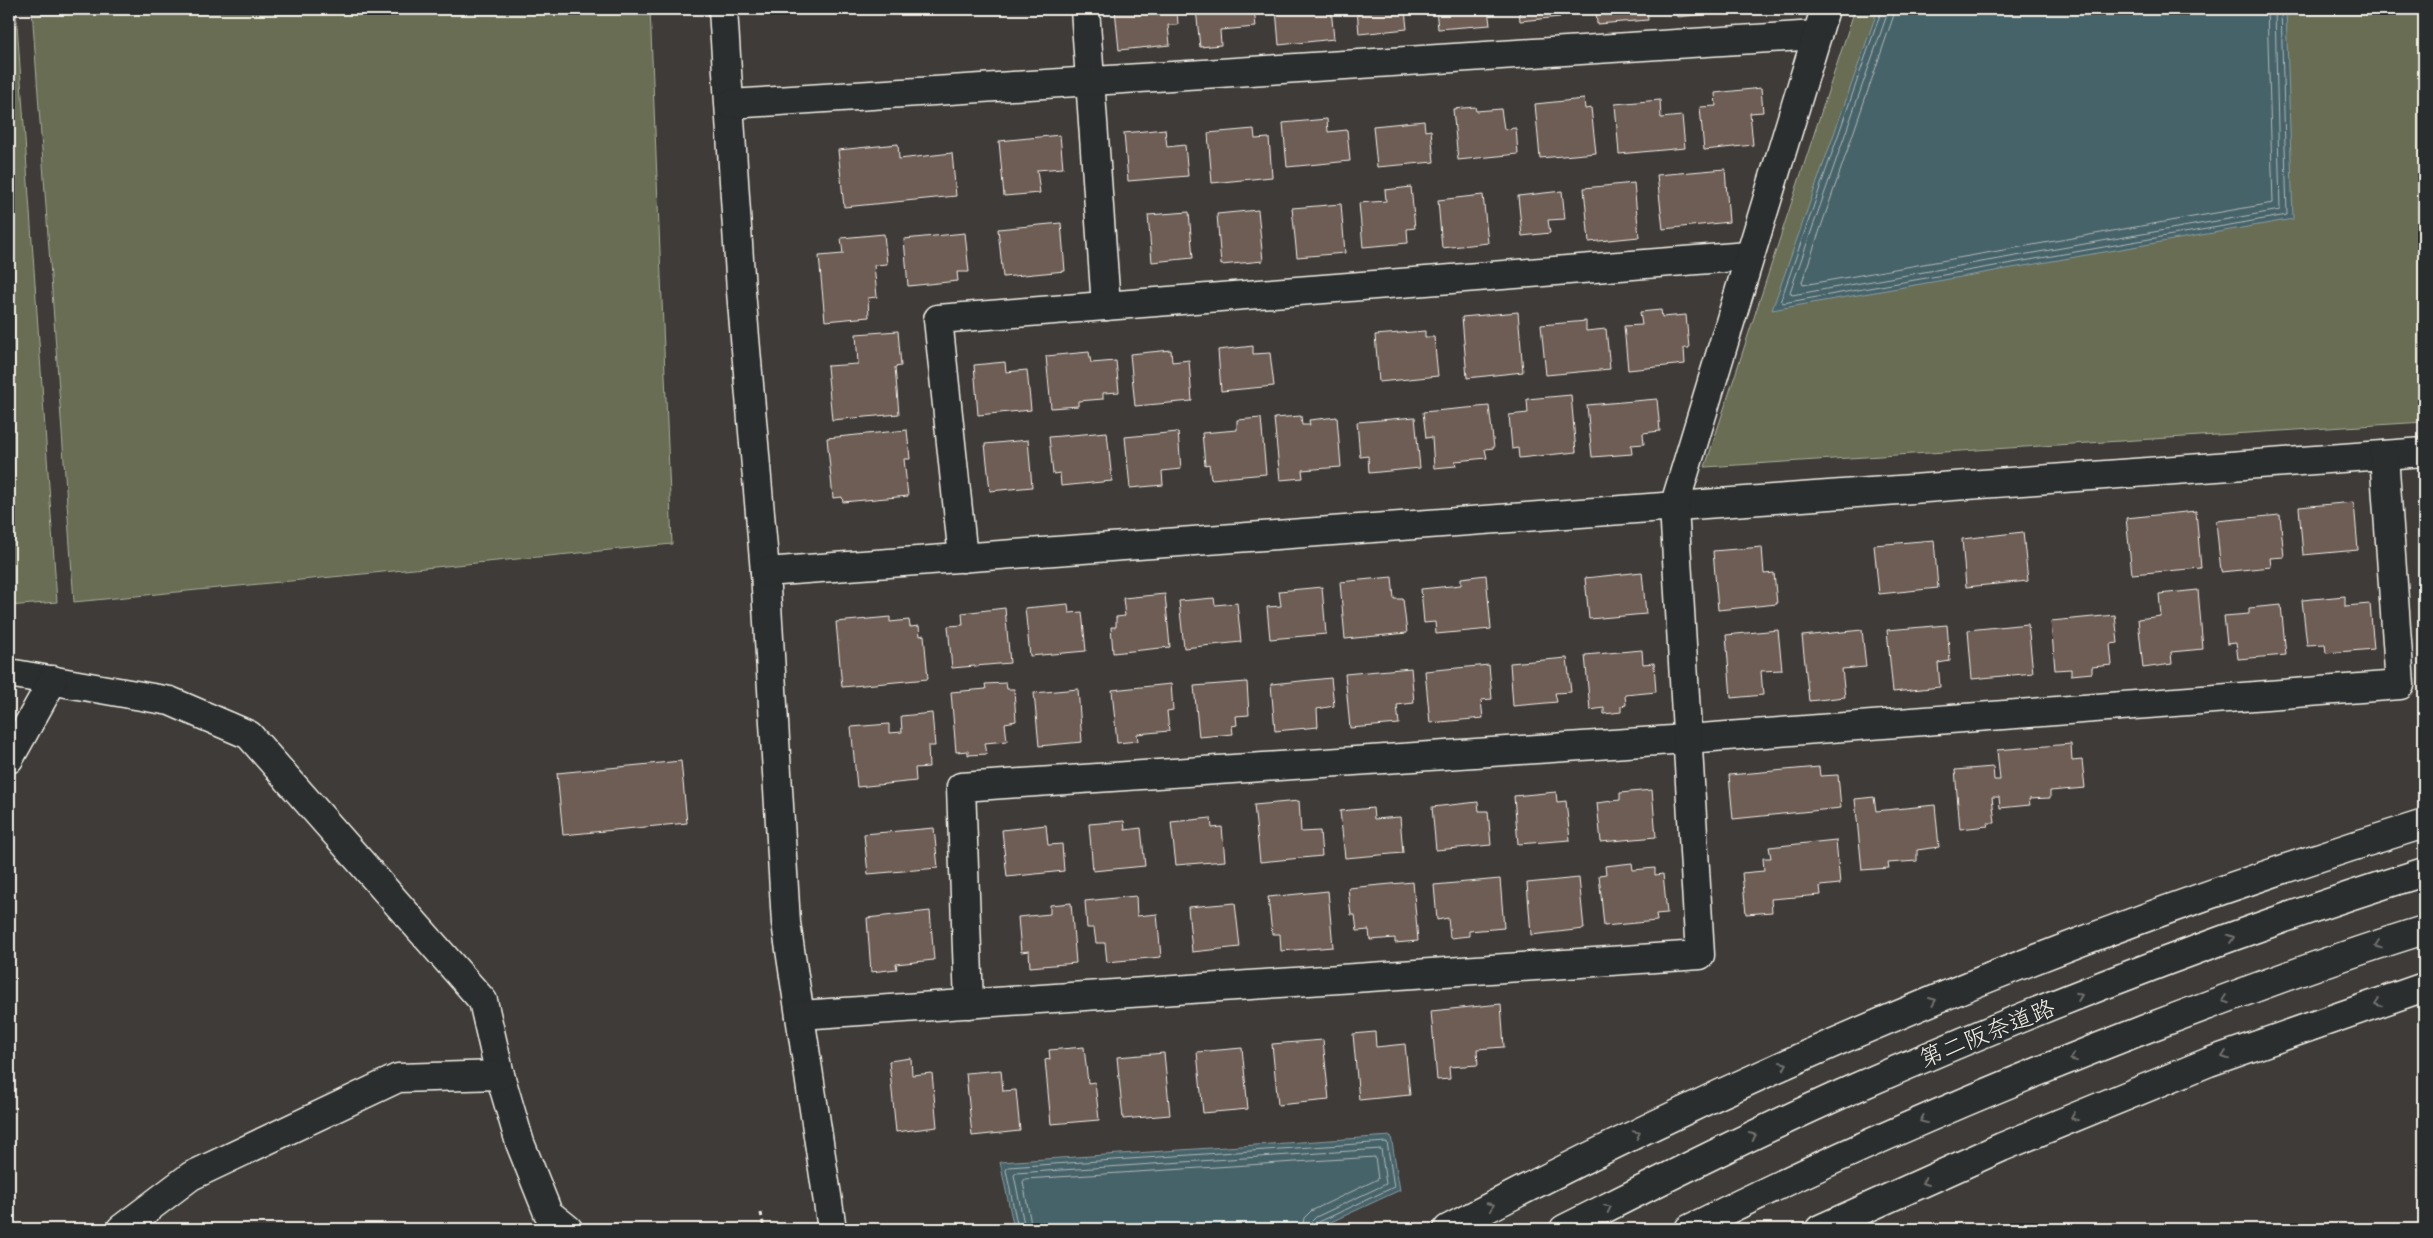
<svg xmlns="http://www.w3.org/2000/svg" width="2433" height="1238" font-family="Caveat,'Klee One',sans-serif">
  <rect width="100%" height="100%" fill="#3e3b39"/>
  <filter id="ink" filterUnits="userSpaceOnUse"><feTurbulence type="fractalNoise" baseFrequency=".02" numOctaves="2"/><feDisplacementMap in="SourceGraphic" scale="10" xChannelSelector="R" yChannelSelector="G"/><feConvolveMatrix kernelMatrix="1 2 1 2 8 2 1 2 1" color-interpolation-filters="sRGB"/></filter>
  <g filter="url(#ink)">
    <g fill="#676d53" stroke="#aeaf9e">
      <path d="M9 9H16L57 602 9 606Z"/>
      <path d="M32 9H650L672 544 74 602Z"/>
      <path d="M1855 9H2424V422L1705 467Z"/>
    </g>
    <g fill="#47636b" stroke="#8c9c9d">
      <path d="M1878 9H2286L2293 219 1772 310Z"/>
      <path d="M1391 1136 1400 1190 1316 1229H1014L1000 1162Z"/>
    </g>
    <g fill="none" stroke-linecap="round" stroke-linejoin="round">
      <g stroke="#afb8b6" stroke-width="1">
        <path d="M1882 9 1781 300 1783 303 2287 215 2281 9"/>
        <path d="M1889 9 1790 292 1792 295 2280 210 2275 9"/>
        <path d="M1896 9 1802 282 1803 285 2273 203 2267 9"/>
        <path d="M1018 1229 1006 1170 1008 1167 1387 1142 1394 1187 1319 1222 1315 1229"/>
        <path d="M1025 1229 1014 1175 1016 1173 1381 1149 1386 1184 1316 1217 1311 1222 1309 1229"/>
        <path d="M1032 1229 1023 1182 1025 1179 1375 1157 1378 1179 1311 1211 1304 1218 1302 1229"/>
      </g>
    </g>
    <g fill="#6d5d54" stroke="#f4f1e8">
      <path d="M1115 9H1177L1178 25H1168L1170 45 1119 50Z"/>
      <path d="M1196 9H1254L1256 27 1220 30 1221 45 1200 47Z"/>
      <path d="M1276 9H1331L1334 39 1279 45Z"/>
      <path d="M1357 9H1413L1405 10 1407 29 1359 34Z"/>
      <path d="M1436 9H1488L1490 25 1438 29Z"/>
      <path d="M1519 9H1559L1560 17 1520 21Z"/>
      <path d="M1596 9H1647L1648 20 1597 24Z"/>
      <path d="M1676 9H1738V11L1677 17Z"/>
      <path d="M1761 88 1763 112 1750 113 1753 145 1704 150 1700 107 1716 106 1715 93Z"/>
      <path d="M1584 99 1585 109 1591 108 1596 153 1540 158 1535 104Z"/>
      <path d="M1660 100 1661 118 1682 116 1685 148 1619 154 1615 104Z"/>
      <path d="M1475 107 1476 111 1501 109 1504 129 1516 128 1518 154 1458 160 1453 109Z"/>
      <path d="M1327 119 1328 132 1347 130 1350 161 1287 167 1283 123Z"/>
      <path d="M1424 121 1425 131 1431 130 1434 162 1377 167 1373 126Z"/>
      <path d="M1165 129 1167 147 1185 145 1188 176 1128 181 1124 133Z"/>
      <path d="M1254 129 1255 139 1269 138 1272 177 1212 183 1208 133Z"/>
      <path d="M1060 135 1063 168 1037 170 1040 193 1004 196 999 141Z"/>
      <path d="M898 144 899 159 952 153 956 196 844 207 838 150Z"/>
      <path d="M1725 169 1729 222 1663 229 1657 175Z"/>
      <path d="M1634 183 1639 237 1589 242 1584 188Z"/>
      <path d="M1411 187 1415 228 1407 229 1408 243 1363 247 1359 203 1386 201 1385 190Z"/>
      <path d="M1562 191 1565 219 1548 220 1550 233 1522 236 1518 196Z"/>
      <path d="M1483 195 1488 243 1442 248 1438 200Z"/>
      <path d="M1341 204 1345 253 1297 257 1292 208Z"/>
      <path d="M1258 210 1263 261 1221 265 1217 214Z"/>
      <path d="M1189 212 1193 258 1152 262 1148 215Z"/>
      <path d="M1061 223 1065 271 1003 277 998 229Z"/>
      <path d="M965 233 969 272H957L958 281 908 286 904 239Z"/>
      <path d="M884 234 887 264 874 265 877 297 868 298 869 317 825 321 819 256 843 254 841 238Z"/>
      <path d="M1661 310 1662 317 1686 315 1689 348H1684L1685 364 1628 370 1624 326 1642 325 1640 312Z"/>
      <path d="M1518 312 1523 372 1467 378 1462 317Z"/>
      <path d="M1586 321V331L1606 329 1610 369 1546 375 1541 325Z"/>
      <path d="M898 331 901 366 895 367 899 414 832 420 827 366 858 364 856 334Z"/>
      <path d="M1425 331V337H1434L1438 376 1379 382 1375 335Z"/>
      <path d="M1253 346V354L1270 353 1274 386 1221 391 1218 350Z"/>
      <path d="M1171 350 1172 362 1189 360 1192 401 1135 406 1130 354Z"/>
      <path d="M1089 352 1091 363 1116 361 1119 392 1103 393V399L1078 401V406L1051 408 1046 356Z"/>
      <path d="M1005 362 1006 372 1027 370 1031 410 978 415 974 365Z"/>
      <path d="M1571 395 1576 452 1519 458 1518 448 1512 449 1509 415 1528 413 1527 399Z"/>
      <path d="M1657 399 1660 431 1643 433 1644 444 1631 445 1632 454 1592 457 1587 405Z"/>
      <path d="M1489 406 1494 448 1485 449 1487 458 1455 461 1456 466 1434 468 1432 437 1426 438 1423 412Z"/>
      <path d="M1301 416 1302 425H1310L1309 420 1337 417 1341 467 1302 470 1303 478 1280 480 1274 418Z"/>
      <path d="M1415 417 1420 468 1369 473 1368 456 1360 457 1357 422Z"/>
      <path d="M1261 418 1266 474 1211 479 1209 464 1205 465 1202 433 1237 430V420Z"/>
      <path d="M907 430 910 459H904L908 496 843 502 842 497 833 498 827 438Z"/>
      <path d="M1107 432 1112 481 1061 486 1060 473 1053 474 1049 437Z"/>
      <path d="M1178 432 1181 469 1162 471 1163 485 1130 488 1125 437Z"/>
      <path d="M1028 440 1032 487 990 491 985 444Z"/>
      <path d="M2354 502 2358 550 2303 555 2299 507Z"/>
      <path d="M2196 511 2201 568 2132 574 2126 518Z"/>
      <path d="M2280 515 2284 557 2270 558 2271 567 2221 572 2216 521Z"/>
      <path d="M2023 532 2028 581 1966 587 1962 539Z"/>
      <path d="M1934 540 1938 588 1879 594 1874 545Z"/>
      <path d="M1762 547 1764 574 1774 573 1777 604 1718 610 1713 551Z"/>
      <path d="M1642 572 1646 614 1589 619 1585 578Z"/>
      <path d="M1486 575 1491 629 1436 634 1435 622 1424 623 1421 589 1461 585V578Z"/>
      <path d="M1392 577 1394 599H1403L1407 633 1345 639 1340 582Z"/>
      <path d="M1322 587 1326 634 1270 639 1267 607 1281 606 1279 591Z"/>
      <path d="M2198 590 2203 649 2171 652 2172 664 2143 668 2138 619 2161 616 2159 594Z"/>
      <path d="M1165 594 1170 647 1113 653 1111 627H1116V617L1125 616 1123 598Z"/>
      <path d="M2345 596V606L2370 604 2374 649 2326 653 2325 644 2307 645 2302 600Z"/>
      <path d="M1214 598 1215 605 1237 603 1241 642 1184 648 1179 601Z"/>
      <path d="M1068 604 1069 613 1082 612 1086 651 1030 656 1025 608Z"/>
      <path d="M2281 605 2286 655 2238 659 2236 643 2227 644 2224 616 2249 614V608Z"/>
      <path d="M1005 608 1010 663 952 668 948 626 963 625 962 613Z"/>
      <path d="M2115 615 2118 643 2110 644 2112 665 2092 667V673L2071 675V669L2055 670 2051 621Z"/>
      <path d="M890 617V622L909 620 910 627 919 626 920 636 924 635 928 679 842 687 836 622Z"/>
      <path d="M2028 624 2033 673 1972 679 1968 630Z"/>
      <path d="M1947 625 1950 661 1938 663 1940 687 1893 692 1887 630Z"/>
      <path d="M1778 630 1782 670 1761 671 1763 695 1731 698 1726 635Z"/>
      <path d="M1862 630 1866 667 1842 669 1845 697 1809 701 1802 636Z"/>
      <path d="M1642 650 1643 664 1654 663 1656 692 1625 695 1626 705 1621 706V712L1604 714V708L1590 710 1585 655Z"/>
      <path d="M1567 658 1571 692 1555 693 1557 702 1513 706 1510 663Z"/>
      <path d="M1489 665 1492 699 1481 700 1483 718 1430 723 1425 671Z"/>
      <path d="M1411 668 1414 703 1397 705 1399 724 1350 728 1345 674Z"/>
      <path d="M1331 678 1334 706 1317 709 1318 727 1275 731 1271 684Z"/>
      <path d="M1247 682 1249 715 1236 716 1237 725 1232 726 1233 734 1199 737 1194 686Z"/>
      <path d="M1006 683 1007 689H1014L1016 721 1005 723 1007 741 985 743 987 754 968 755V751L956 752 951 692 986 689 985 684Z"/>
      <path d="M1171 684 1173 710 1167 711 1169 731 1137 734 1138 741 1117 743 1112 690Z"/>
      <path d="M1078 689 1082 742 1039 746 1034 693Z"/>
      <path d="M932 713 935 746H928L929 767 915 768 916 781 857 787 851 727 889 724V733L902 732 901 716Z"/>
      <path d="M2071 744 2072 761 2082 760 2085 788 2050 791V798L2029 799 2030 805 2000 808 1999 797H1992L1995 823H1987L1988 826 1960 829 1955 770 1993 767 1994 780H2000L1997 750Z"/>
      <path d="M681 761 687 823 563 835 557 773Z"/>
      <path d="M1819 767 1820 776 1838 775 1841 808 1733 819 1729 775Z"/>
      <path d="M1652 790 1656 837 1601 842 1597 803 1620 800V793Z"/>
      <path d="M1556 792 1557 802 1566 801 1570 840 1518 844 1514 796Z"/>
      <path d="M1874 797 1876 811 1935 805 1939 847 1917 850V861L1888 863 1889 868 1862 870 1855 799Z"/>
      <path d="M1299 801 1301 832 1320 831 1322 856 1260 862 1254 805Z"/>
      <path d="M1478 802 1479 811H1488L1491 845 1436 850 1432 807Z"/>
      <path d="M1373 808 1374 819 1400 817 1403 853 1345 858 1340 811Z"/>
      <path d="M1211 818 1212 828 1222 827 1225 861 1176 865 1171 822Z"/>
      <path d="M1124 821 1125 830 1141 828 1145 866 1093 871 1089 824Z"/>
      <path d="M1046 825 1048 845 1062 844 1064 871 1007 877 1002 830Z"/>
      <path d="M934 828 938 868 868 874 864 834Z"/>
      <path d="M1836 840 1840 884 1820 886 1821 895 1771 899 1772 912 1746 914 1742 873 1764 871 1763 858H1771L1769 847Z"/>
      <path d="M1632 863 1633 870 1655 868V875L1663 874 1667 913 1656 914 1657 921 1604 926 1599 875 1606 874 1605 866Z"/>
      <path d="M1579 878 1584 929 1531 935 1527 883Z"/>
      <path d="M1500 879 1504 928 1469 931V936L1450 938 1448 918 1437 920 1434 885Z"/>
      <path d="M1413 882 1418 941 1395 943V938L1370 940 1369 930 1357 931 1355 915H1351L1348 888Z"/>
      <path d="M1328 891 1333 947 1281 951 1280 934H1272L1268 897Z"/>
      <path d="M1136 896 1137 916 1157 914 1161 957 1107 962 1105 943H1096L1094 928H1087L1085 901Z"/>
      <path d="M1071 903 1076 963 1030 967 1029 951 1021 952 1018 917 1050 914V905Z"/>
      <path d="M1235 903 1240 947 1192 952 1188 907Z"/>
      <path d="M930 911 934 960 896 964 897 969 871 972 867 918Z"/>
      <path d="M1501 1004 1504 1047 1477 1049 1478 1065 1449 1067 1450 1079 1437 1080 1431 1011Z"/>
      <path d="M1375 1032 1376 1047 1405 1044 1410 1095 1359 1100 1353 1034Z"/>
      <path d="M1323 1040 1329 1100 1278 1105 1272 1044Z"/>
      <path d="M1084 1047 1088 1083 1095 1082 1099 1120 1051 1124 1045 1060 1050 1059 1049 1050Z"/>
      <path d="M1242 1048 1248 1109 1203 1113 1197 1052Z"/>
      <path d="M1164 1053 1170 1115 1123 1119 1117 1057Z"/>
      <path d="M911 1058 912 1075 932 1073 937 1127 896 1132 889 1061Z"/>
      <path d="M1001 1070 1003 1091 1016 1090 1020 1131 972 1136 966 1073Z"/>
    </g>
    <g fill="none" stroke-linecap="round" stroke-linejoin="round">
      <g stroke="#f4f1e8" stroke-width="31">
        <g id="minor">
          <path d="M723 9 741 291 765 572 786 923 832 1229"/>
          <path d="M1085 9 1106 306"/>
          <path d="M730 104 1817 35"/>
          <path d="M963 558 938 319 1748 256"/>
          <path d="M765 572 2424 452"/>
          <path d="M9 673 170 701 249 735 483 1001 500 1075 520 1143 548 1213 568 1229"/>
          <path d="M9 759 53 680"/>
          <path d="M969 1004 961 787 1687 739 2400 685 2384 455"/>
          <path d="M800 1015 1700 955 1674 507 1825 9"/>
          <path d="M121 1229 191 1176 398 1078 500 1075"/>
        </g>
      </g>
      <g stroke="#f4f1e8" stroke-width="31">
        <g id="highway">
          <path d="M1448 1229C1760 1064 2087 927 2424 824"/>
          <path d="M1564 1229C1660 1181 1756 1132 1855 1088 2040 1007 2231 932 2424 872"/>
          <path d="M1689 1229C1840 1153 1995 1087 2153 1026 2243 992 2333 958 2424 930"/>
          <path d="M1820 1229 2002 1147 2209 1062 2424 987"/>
        </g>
      </g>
      <path stroke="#f4f1e8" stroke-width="3" stroke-dasharray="4 4" stroke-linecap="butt" d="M761 1213 764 1229"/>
      <use href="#minor" stroke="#2a2d2e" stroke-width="28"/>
      <use href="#highway" stroke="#2a2d2e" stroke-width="28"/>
    </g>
    <defs><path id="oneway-chevron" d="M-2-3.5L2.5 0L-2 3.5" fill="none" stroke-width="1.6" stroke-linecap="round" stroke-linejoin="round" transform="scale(1.25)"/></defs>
    <g stroke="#71726f">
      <use href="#oneway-chevron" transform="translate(2231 938) rotate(-20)"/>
      <use href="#oneway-chevron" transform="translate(2378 945) rotate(161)"/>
      <use href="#oneway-chevron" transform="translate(2079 996) rotate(-21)"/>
      <use href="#oneway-chevron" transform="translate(2225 1000) rotate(160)"/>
      <use href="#oneway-chevron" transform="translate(1933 1001) rotate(-23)"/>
      <use href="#oneway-chevron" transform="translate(2378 1003) rotate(161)"/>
      <use href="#oneway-chevron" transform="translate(2225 1056) rotate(160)"/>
      <use href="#oneway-chevron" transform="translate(2073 1058) rotate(158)"/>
      <use href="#oneway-chevron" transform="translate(1784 1065) rotate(-23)"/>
      <use href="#oneway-chevron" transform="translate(2074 1117) rotate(158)"/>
      <use href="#oneway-chevron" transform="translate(1923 1120) rotate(157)"/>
      <use href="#oneway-chevron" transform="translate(1637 1134) rotate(-26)"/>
      <use href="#oneway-chevron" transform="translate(1753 1136) rotate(-25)"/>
      <use href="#oneway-chevron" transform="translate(1925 1182) rotate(156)"/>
      <use href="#oneway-chevron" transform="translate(1491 1206) rotate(-28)"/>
      <use href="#oneway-chevron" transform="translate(1608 1208) rotate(-26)"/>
    </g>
  </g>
  <g text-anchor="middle" stroke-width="4" stroke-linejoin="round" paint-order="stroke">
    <g font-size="24" fill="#f4f1e8" stroke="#2a2d2e">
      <text transform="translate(1987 1033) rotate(-22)" y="8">第二阪奈道路</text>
    </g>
  </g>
  <rect width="2433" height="1238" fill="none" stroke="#2a2d2e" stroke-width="30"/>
  <rect x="15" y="15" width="2403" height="1208" fill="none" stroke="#f4f1e8" stroke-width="2" filter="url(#ink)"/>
</svg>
